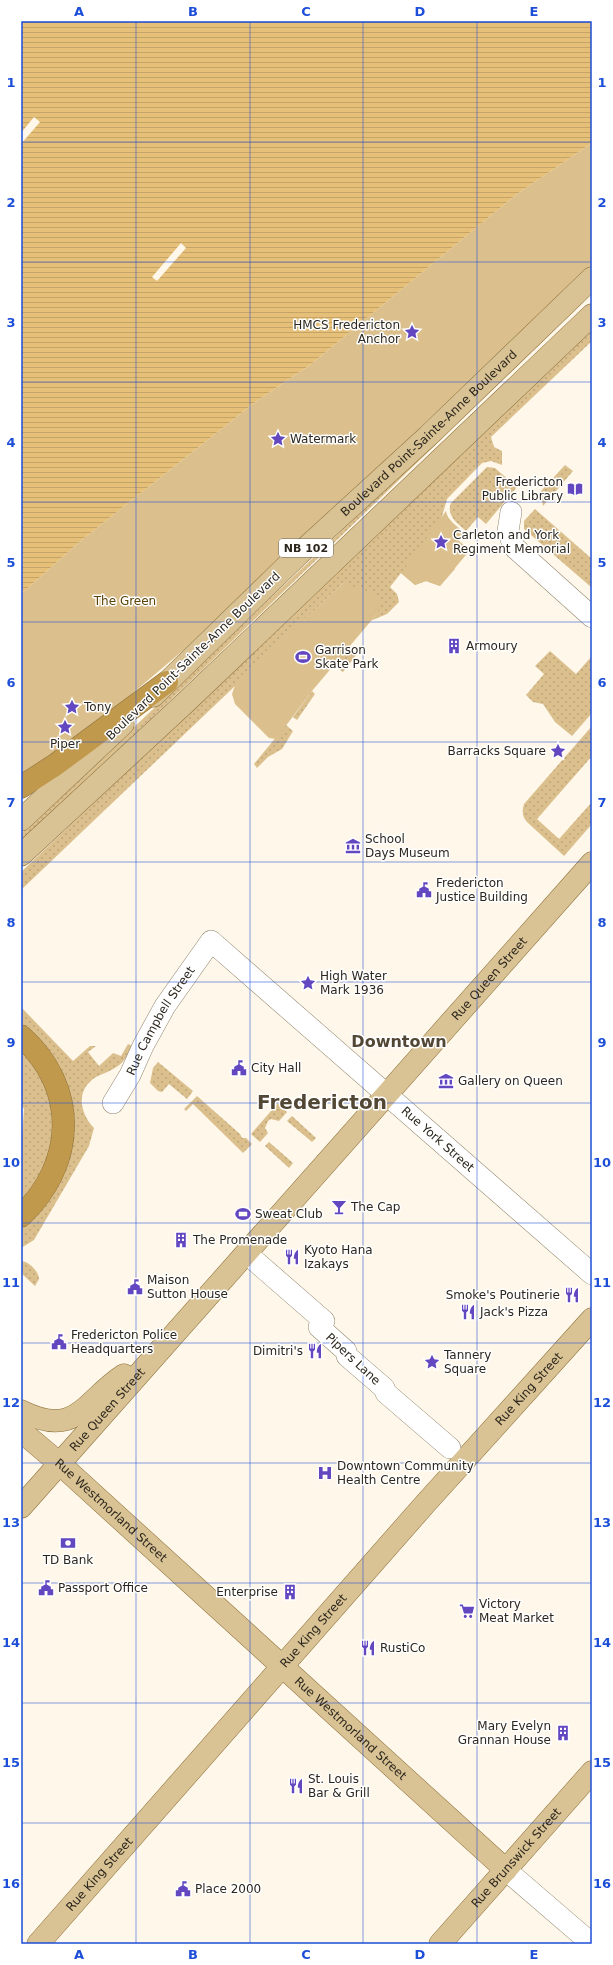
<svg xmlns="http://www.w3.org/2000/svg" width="613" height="1965" font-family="'DejaVu Sans',sans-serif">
  <defs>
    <pattern id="grass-dots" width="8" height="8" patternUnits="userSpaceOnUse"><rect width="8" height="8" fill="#dbc08e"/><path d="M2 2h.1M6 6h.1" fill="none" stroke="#bca57a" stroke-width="1.8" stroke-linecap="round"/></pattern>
    <pattern id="water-rules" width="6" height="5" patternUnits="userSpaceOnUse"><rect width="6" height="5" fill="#e6c078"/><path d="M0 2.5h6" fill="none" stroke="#c5a567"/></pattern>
  </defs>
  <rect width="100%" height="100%" fill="#fff7e9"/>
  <g fill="url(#grass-dots)">
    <path d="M592 294 199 673 21 842V834Z"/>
    <path d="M592 330V341L491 437 494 447 502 451V465L491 461 482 463 447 499 436 537 455 569 440 586 426 581 415 585 401 573 390 587 397 594 399 602 387 614 370 621 376 615 343 583 21 890V872Z"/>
    <path d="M565 465 573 471 543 506 541 491Z"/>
    <path d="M487 467 495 468 517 487 486 524 478 517 466 531C457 523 446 515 451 503Z"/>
    <path d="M535 509 592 559 591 587 524 529V521Z"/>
    <path d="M348 648 356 655 343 672 333 665Z"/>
    <path d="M550 651 576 674 592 656V713L572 736 555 722 543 704 533 702 526 695 544 674 535 666Z"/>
    <path d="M312 691 315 694 297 720 293 717Z"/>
    <path d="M286 725 293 731 282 749 268 757 257 768 254 764Z"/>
    <path d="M592 726V756L537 819 559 839 592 802V824L564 856 527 822C522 816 522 811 524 804Z"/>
    <path d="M21 1007 73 1061 90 1046H96L88 1052 99 1066 113 1053 121 1056 128 1044 133 1046C129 1053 124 1062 118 1066 110 1072 100 1074 93 1079 75 1093 81 1114 94 1128L89 1146 34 1240 21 1248V1226L71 1144 21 1026Z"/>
    <path d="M21 1048 39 1070 55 1117 48 1163 21 1205V1152L24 1109 21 1104Z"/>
    <path d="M158 1062 193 1091 187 1099 169 1084 162 1092 158 1091 150 1083 153 1068Z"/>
    <path d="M197 1096 240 1134 242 1138H246L252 1144 243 1153 193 1104 186 1111 184 1109Z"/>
    <path d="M278 1103 287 1112 279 1121 271 1119 268 1121 265 1128 268 1133 260 1142 251 1134Z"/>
    <path d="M292 1116 316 1138 312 1142 287 1121Z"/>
    <path d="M269 1142 293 1163 289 1168 265 1146Z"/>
    <path d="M21 1261C29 1261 39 1272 39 1279L35 1286 21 1273Z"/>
  </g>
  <g fill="#dbc08e">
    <path d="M592 143V266L186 648 82 736 21 776V594L83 539 258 400 310 365 517 194Z"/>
    <path d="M446 511C447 520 458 527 465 533L459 541 470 550 440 586 426 581 415 585 401 573Z"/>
    <path d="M343 583 370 592 379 601V609L376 615 312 691 276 739 269 738 235 704 232 694 235 685Z"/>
  </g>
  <path fill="url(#water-rules)" fill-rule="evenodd" d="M21 21H592V143L517 194 310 365 258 400 83 539 21 594V144L40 122 34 117 21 133ZM181 243 186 248 157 281 152 277Z"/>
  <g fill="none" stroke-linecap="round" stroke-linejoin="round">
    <g stroke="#90856f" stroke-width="22">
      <g id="minor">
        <path d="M511 512 508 531 514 547 592 617"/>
        <path id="s1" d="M113 1103 130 1075 143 1046 165 1006 211 941 592 1274"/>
        <path d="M246 1253 324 1321 319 1327 346 1351 347 1356 384 1388 386 1393 450 1448"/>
        <path d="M506 1870 592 1944"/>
      </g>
    </g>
    <g stroke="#8c713c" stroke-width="23">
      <g id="major">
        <path id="s2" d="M153 696 299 554 428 436 592 278"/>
        <path d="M21 820 123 724"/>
        <path d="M21 855 186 702 592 315"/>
        <path d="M21 1411C77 1439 84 1401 124 1375"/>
        <path id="s3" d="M21 1431 60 1464 506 1870"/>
        <path id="s4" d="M21 1507 592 863"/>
        <path id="s5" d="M38 1944 425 1504 592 1319"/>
        <path id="s6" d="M440 1944 592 1772"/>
      </g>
    </g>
    <g stroke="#8c713c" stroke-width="23">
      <g id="highway">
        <path d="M21 787 55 765 167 682"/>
        <path d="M21 1036C79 1088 76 1164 21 1216"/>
      </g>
    </g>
    <use href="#minor" stroke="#fff" stroke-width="21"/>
    <use href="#major" stroke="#d9c294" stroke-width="22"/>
    <use href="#highway" stroke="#c0994c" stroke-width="22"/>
  </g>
  <path fill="none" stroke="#1d4ed8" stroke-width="1" stroke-opacity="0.55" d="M136 21V1944M250 21V1944M363 21V1944M477 21V1944M21 142H592M21 262H592M21 382H592M21 502H592M21 622H592M21 742H592M21 862H592M21 982H592M21 1103H592M21 1223H592M21 1343H592M21 1463H592M21 1583H592M21 1703H592M21 1823H592"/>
  <defs>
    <g id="sight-bare" transform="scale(1.2)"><path d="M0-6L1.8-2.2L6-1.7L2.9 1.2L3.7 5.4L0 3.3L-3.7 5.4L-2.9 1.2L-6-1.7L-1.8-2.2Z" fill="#6347c0" stroke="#fff" stroke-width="2.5" paint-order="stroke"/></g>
    <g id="library-bare" transform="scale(1.2)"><path d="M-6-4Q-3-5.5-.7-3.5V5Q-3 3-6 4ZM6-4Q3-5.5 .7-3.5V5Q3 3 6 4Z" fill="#6347c0" stroke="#fff" stroke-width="2.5" paint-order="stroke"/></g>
    <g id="building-bare" transform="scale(1.2)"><path d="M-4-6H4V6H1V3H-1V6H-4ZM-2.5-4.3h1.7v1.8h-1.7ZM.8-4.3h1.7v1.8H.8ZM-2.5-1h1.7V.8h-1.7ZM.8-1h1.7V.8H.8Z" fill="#6347c0" stroke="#fff" stroke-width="2.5" paint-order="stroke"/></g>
    <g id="stadium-bare" transform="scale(1.2)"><path d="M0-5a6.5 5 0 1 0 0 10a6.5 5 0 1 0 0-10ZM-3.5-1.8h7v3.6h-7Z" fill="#6347c0" stroke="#fff" stroke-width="2.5" paint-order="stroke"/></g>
    <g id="museum-bare" transform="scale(1.2)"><path d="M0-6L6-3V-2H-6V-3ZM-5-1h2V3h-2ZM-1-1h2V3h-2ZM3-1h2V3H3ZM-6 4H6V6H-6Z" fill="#6347c0" stroke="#fff" stroke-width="2.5" paint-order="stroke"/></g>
    <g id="civic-bare" transform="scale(1.2)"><path d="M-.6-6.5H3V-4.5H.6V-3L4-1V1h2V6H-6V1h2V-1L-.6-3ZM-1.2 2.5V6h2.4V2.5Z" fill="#6347c0" stroke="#fff" stroke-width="2.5" paint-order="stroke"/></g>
    <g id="bar-bare" transform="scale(1.2)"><path d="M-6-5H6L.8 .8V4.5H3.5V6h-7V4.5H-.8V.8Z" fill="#6347c0" stroke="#fff" stroke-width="2.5" paint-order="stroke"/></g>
    <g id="restaurant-bare" transform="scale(1.2)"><path d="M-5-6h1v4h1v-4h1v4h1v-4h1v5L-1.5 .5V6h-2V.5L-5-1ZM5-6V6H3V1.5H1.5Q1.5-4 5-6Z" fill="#6347c0" stroke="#fff" stroke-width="2.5" paint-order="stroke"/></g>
    <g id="hospital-bare" transform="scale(1.2)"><path d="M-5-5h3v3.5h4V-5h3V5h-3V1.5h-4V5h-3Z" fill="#6347c0" stroke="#fff" stroke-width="2.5" paint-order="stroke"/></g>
    <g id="bank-bare" transform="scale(1.2)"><path d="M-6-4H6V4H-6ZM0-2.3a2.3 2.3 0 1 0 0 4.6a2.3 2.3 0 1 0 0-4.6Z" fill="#6347c0" stroke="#fff" stroke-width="2.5" paint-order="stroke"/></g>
    <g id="supermarket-bare" transform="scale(1.2)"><path d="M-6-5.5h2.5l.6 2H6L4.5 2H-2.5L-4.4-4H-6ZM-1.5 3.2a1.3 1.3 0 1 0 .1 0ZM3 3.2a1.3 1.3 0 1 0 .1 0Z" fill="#6347c0" stroke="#fff" stroke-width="2.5" paint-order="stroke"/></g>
  </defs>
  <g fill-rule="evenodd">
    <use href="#sight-bare" x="412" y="332"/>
    <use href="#sight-bare" x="278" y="439"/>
    <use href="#library-bare" x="575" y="489"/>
    <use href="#sight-bare" x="441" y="542"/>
    <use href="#building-bare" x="454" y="646"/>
    <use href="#stadium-bare" x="303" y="657"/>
    <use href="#sight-bare" x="72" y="707"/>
    <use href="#sight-bare" x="65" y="727"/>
    <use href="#sight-bare" x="558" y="751"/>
    <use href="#museum-bare" x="353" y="846"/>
    <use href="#civic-bare" x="424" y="890"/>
    <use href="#sight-bare" x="308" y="983"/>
    <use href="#civic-bare" x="239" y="1068"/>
    <use href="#museum-bare" x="446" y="1081"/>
    <use href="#bar-bare" x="339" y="1207"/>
    <use href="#stadium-bare" x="243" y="1214"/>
    <use href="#building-bare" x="181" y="1240"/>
    <use href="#restaurant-bare" x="292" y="1257"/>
    <use href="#civic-bare" x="135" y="1287"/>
    <use href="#restaurant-bare" x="572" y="1295"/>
    <use href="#restaurant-bare" x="468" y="1312"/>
    <use href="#civic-bare" x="59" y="1342"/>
    <use href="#restaurant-bare" x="315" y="1351"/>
    <use href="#sight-bare" x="432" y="1362"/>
    <use href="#hospital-bare" x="325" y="1473"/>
    <use href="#bank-bare" x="68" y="1543"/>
    <use href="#civic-bare" x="46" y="1588"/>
    <use href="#building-bare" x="290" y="1592"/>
    <use href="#supermarket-bare" x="467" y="1611"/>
    <use href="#restaurant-bare" x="368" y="1648"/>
    <use href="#building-bare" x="563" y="1733"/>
    <use href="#restaurant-bare" x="296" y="1786"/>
    <use href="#civic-bare" x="183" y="1889"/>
  </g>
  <g text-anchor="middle" stroke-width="3" stroke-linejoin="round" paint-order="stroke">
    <rect fill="#fff" stroke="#6b6862" stroke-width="1" x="279" y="539" width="54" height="18" rx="3"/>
    <g font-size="11" font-weight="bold" fill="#2c271e">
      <text x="306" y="552">NB 102</text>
    </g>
    <g font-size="12" fill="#2c271e" stroke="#fff" text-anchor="start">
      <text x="400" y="329" text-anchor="end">HMCS Fredericton<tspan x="400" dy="14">Anchor</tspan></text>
      <text x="290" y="443">Watermark</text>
      <text x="563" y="486" text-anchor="end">Fredericton<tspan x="563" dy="14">Public Library</tspan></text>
      <text x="453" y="539">Carleton and York<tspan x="453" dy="14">Regiment Memorial</tspan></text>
      <text x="466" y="650">Armoury</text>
      <text x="315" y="654">Garrison<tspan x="315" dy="14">Skate Park</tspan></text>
      <text x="84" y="711">Tony</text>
      <text x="65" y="748" text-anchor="middle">Piper</text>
      <text x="546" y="755" text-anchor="end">Barracks Square</text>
      <text x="365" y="843">School<tspan x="365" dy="14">Days Museum</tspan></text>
      <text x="436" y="887">Fredericton<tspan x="436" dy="14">Justice Building</tspan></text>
      <text x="320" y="980">High Water<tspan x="320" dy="14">Mark 1936</tspan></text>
      <text x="251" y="1072">City Hall</text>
      <text x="458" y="1085">Gallery on Queen</text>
      <text x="351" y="1211">The Cap</text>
      <text x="255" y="1218">Sweat Club</text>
      <text x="193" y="1244">The Promenade</text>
      <text x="304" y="1254">Kyoto Hana<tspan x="304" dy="14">Izakays</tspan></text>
      <text x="147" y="1284">Maison<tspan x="147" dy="14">Sutton House</tspan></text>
      <text x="560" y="1299" text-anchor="end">Smoke's Poutinerie</text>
      <text x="480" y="1316">Jack's Pizza</text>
      <text x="71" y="1339">Fredericton Police<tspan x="71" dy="14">Headquarters</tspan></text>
      <text x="303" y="1355" text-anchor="end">Dimitri's</text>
      <text x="444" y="1359">Tannery<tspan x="444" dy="14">Square</tspan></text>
      <text x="337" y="1470">Downtown Community<tspan x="337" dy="14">Health Centre</tspan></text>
      <text x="68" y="1564" text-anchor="middle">TD Bank</text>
      <text x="58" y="1592">Passport Office</text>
      <text x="278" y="1596" text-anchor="end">Enterprise</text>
      <text x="479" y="1608">Victory<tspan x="479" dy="14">Meat Market</tspan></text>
      <text x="380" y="1652">RustiCo</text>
      <text x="551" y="1730" text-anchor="end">Mary Evelyn<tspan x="551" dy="14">Grannan House</tspan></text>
      <text x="308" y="1783">St. Louis<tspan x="308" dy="14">Bar &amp; Grill</tspan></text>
      <text x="195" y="1893">Place 2000</text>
    </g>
    <g font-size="12" fill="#2c271e" stroke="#fff">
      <text dy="4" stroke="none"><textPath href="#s2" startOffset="381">Boulevard Point-Sainte-Anne Boulevard</textPath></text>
      <text transform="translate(193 656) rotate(-44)" y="4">Boulevard Point-Sainte-Anne Boulevard</text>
      <text dy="4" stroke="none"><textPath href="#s4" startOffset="706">Rue Queen Street</textPath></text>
      <text dy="4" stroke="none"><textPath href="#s1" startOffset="95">Rue Campbell Street</textPath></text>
      <text dy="4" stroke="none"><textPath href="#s1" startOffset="491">Rue York Street</textPath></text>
      <text transform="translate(353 1359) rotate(43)" y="4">Pipers Lane</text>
      <text dy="4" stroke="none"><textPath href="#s5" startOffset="741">Rue King Street</textPath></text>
      <text dy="4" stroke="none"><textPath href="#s4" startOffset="130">Rue Queen Street</textPath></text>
      <text dy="4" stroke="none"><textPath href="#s3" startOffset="120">Rue Westmorland Street</textPath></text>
      <text dy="4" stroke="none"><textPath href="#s5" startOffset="417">Rue King Street</textPath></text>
      <text dy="4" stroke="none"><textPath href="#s3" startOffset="444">Rue Westmorland Street</textPath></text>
      <text dy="4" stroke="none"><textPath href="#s6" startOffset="115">Rue Brunswick Street</textPath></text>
      <text dy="4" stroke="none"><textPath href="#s5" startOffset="93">Rue King Street</textPath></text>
    </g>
    <g font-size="12" fill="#5a4104" stroke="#fff">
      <text x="125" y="605">The Green</text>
    </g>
    <g font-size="16" font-weight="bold" fill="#524734" stroke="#fff">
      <text x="399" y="1047">Downtown</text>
    </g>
    <g font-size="20" font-weight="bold" fill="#524734" stroke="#fff">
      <text x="322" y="1109">Fredericton</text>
    </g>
  </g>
  <rect width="613" height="1965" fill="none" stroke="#ffffff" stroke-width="44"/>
  <rect x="22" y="22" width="569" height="1921" fill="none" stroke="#1d4ed8" stroke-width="1.5"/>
  <g font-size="13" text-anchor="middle" font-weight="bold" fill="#1d4ed8">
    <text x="79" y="16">A</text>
    <text x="193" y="16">B</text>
    <text x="306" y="16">C</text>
    <text x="420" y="16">D</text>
    <text x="534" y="16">E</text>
    <text x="11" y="87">1</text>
    <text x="602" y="87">1</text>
    <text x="11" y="207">2</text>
    <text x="602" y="207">2</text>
    <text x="11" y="327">3</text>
    <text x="602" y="327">3</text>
    <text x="11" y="447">4</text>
    <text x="602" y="447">4</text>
    <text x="11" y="567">5</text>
    <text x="602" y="567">5</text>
    <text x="11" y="687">6</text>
    <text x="602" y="687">6</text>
    <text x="11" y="807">7</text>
    <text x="602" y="807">7</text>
    <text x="11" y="927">8</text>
    <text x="602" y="927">8</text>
    <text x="11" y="1047">9</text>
    <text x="602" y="1047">9</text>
    <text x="11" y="1167">10</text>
    <text x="602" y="1167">10</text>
    <text x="11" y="1287">11</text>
    <text x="602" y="1287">11</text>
    <text x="11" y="1407">12</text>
    <text x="602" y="1407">12</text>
    <text x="11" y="1527">13</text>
    <text x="602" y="1527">13</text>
    <text x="11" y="1647">14</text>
    <text x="602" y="1647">14</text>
    <text x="11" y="1767">15</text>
    <text x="602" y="1767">15</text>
    <text x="11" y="1888">16</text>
    <text x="602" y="1888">16</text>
    <text x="79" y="1959">A</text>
    <text x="193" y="1959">B</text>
    <text x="306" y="1959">C</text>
    <text x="420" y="1959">D</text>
    <text x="534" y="1959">E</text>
  </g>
</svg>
